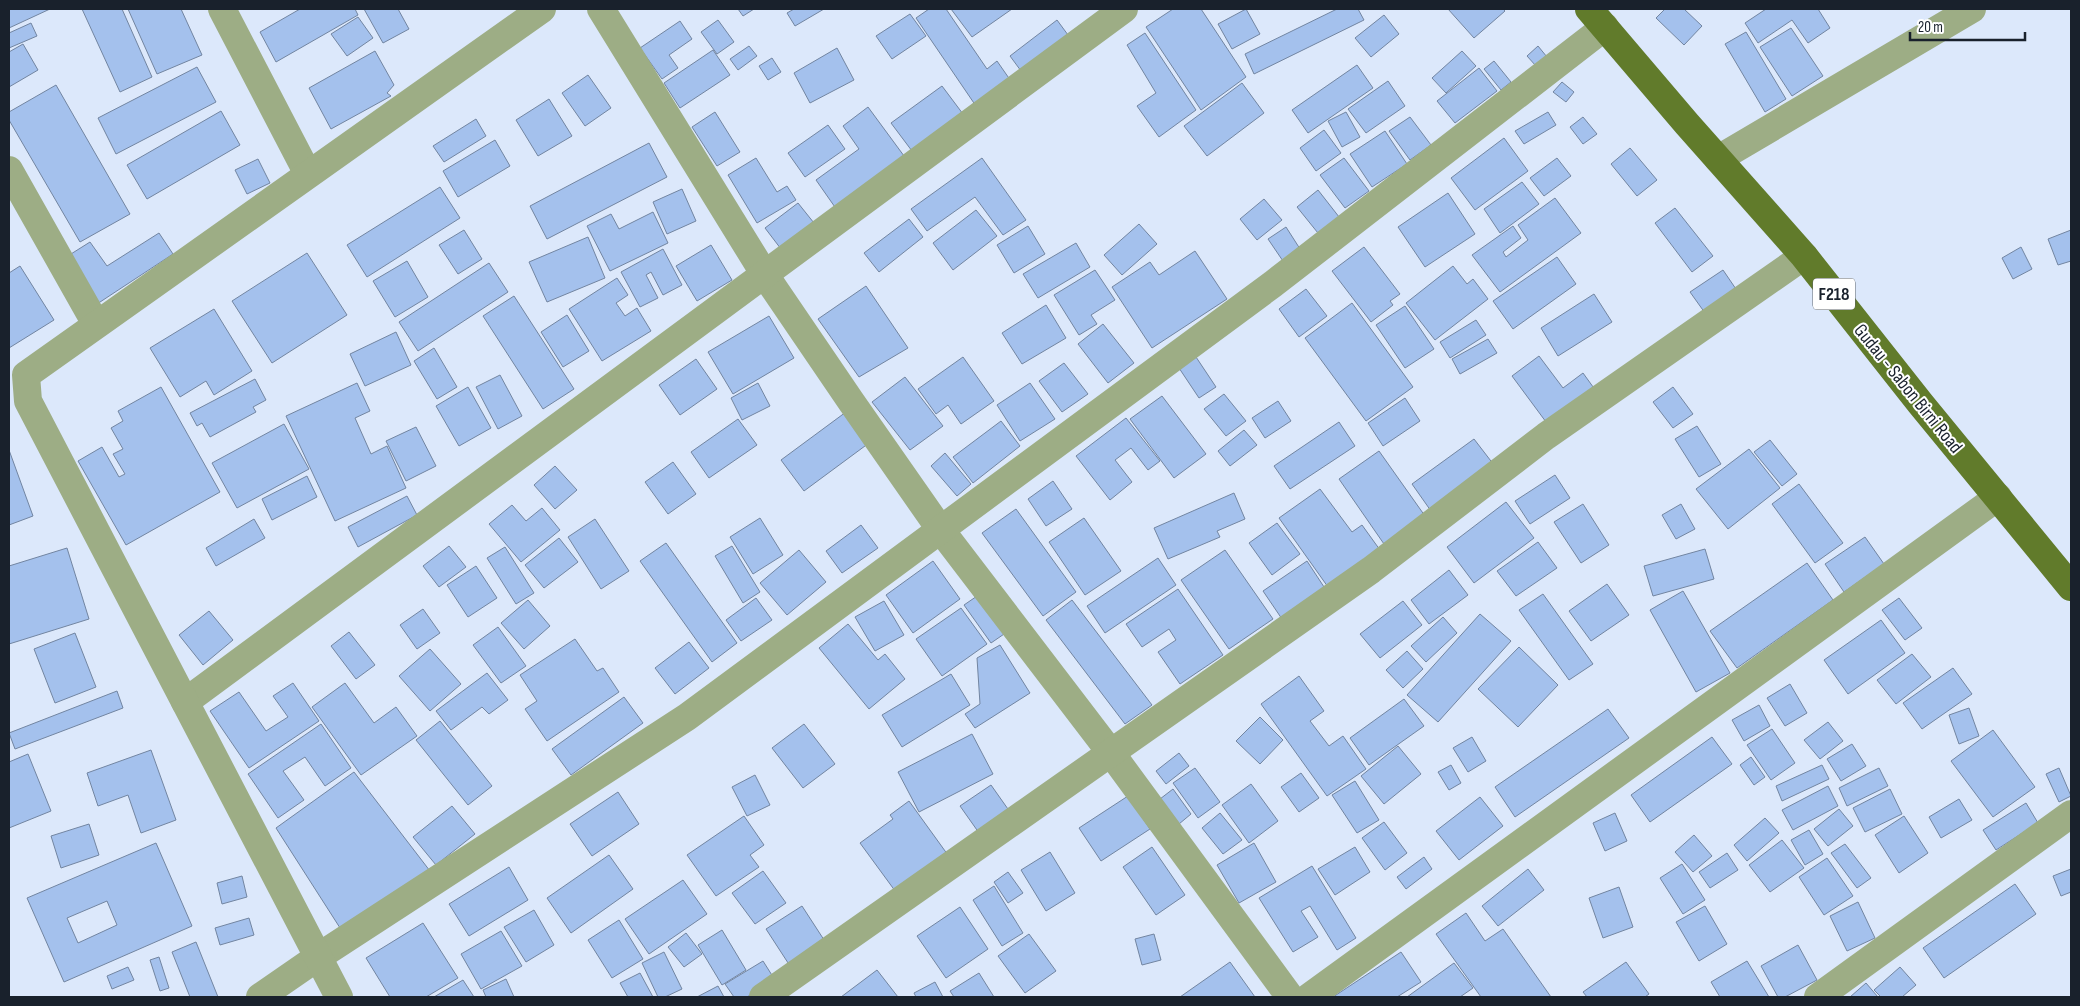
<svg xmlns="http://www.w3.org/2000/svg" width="2080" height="1006" font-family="'Sofia Sans Condensed',sans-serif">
  <rect width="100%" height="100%" fill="#dce8fb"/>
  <g fill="#a4c1ed" stroke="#7285a1" fill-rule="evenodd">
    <path d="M9 9H50L9 28Z"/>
    <path d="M82 9H122L152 77 120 92Z"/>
    <path d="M128 9H181L202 55 157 74Z"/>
    <path d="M300 9H355L358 15 276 62 260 32Z"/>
    <path d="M364 9H398L409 29 383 43Z"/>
    <path d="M738 9H754L743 16Z"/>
    <path d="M794 9H824L795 26 787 13Z"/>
    <path d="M929 9H946L987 69 997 61 1013 84 978 109 916 18Z"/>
    <path d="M951 9H1012L972 37Z"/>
    <path d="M1173 9H1201L1246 77 1201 110 1146 27Z"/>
    <path d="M1246 9 1260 34 1232 49 1218 24Z"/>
    <path d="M1337 9H1358L1364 20 1254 74 1245 54Z"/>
    <path d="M1448 9H1503L1505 11 1474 38Z"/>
    <path d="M1665 9H1684L1702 26 1684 45 1656 18Z"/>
    <path d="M1766 9H1818L1830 28 1808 43 1792 20 1758 43 1745 23Z"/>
    <path d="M910 14 926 36 892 59 876 36Z"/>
    <path d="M1384 15 1399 34 1371 57 1355 38Z"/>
    <path d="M358 17 373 38 347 56 331 34Z"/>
    <path d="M718 20 734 42 717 54 701 32Z"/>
    <path d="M1057 20 1071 39 1024 75 1010 56Z"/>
    <path d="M680 21 692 39 669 55 678 68 662 79 640 48Z"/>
    <path d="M31 23 37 36 9 48V33Z"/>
    <path d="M1791 28 1823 76 1792 96 1760 47Z"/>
    <path d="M1746 32 1786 99 1765 112 1725 44Z"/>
    <path d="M1145 33 1196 110 1159 137 1137 106 1156 93 1127 45Z"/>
    <path d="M23 44 38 70 9 87V52Z"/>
    <path d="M749 46 757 56 738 70 730 59Z"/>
    <path d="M1538 46 1547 57 1536 66 1527 56Z"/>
    <path d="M837 48 854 80 810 103 794 73Z"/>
    <path d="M713 50 730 75 680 108 664 83Z"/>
    <path d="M375 51 394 85 387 93 391 96 331 129 309 88Z"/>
    <path d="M1462 51 1476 66 1446 93 1432 78Z"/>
    <path d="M772 58 781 72 768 80 759 66Z"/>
    <path d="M1494 61 1511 82 1501 90 1484 69Z"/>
    <path d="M1357 65 1373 88 1308 133 1292 110Z"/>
    <path d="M197 67 216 102 116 154 98 118Z"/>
    <path d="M1479 68 1497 91 1455 123 1437 101Z"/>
    <path d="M588 75 611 108 585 126 562 93Z"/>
    <path d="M1388 81 1405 106 1366 133 1348 109Z"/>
    <path d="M1562 82 1574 92 1566 102 1553 92Z"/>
    <path d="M1242 83 1264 113 1207 156 1184 126Z"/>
    <path d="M56 85 130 214 80 242 9 120V112Z"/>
    <path d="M942 86 966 118 915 155 891 123Z"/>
    <path d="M549 99 572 136 538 156 516 120Z"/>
    <path d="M868 107 907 160 837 210 816 180 859 149 843 126Z"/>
    <path d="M221 111 240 145 147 199 127 165Z"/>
    <path d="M715 112 740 152 717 166 692 127Z"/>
    <path d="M1346 112 1360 137 1342 147 1328 121Z"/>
    <path d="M1548 112 1556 125 1524 144 1515 131Z"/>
    <path d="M1410 117 1431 145 1410 160 1389 131Z"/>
    <path d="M1583 117 1597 134 1583 144 1570 127Z"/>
    <path d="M476 119 486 136 444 162 433 146Z"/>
    <path d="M828 125 845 149 805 177 788 153Z"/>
    <path d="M1324 130 1341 153 1316 171 1300 148Z"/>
    <path d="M1385 131 1407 164 1372 187 1350 154Z"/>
    <path d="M1504 138 1528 171 1475 210 1451 178Z"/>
    <path d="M495 140 510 166 458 197 443 171Z"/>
    <path d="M649 143 667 177 547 239 530 206Z"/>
    <path d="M1630 148 1657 180 1637 196 1611 164Z"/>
    <path d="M756 158 777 192 787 186 796 200 757 223 728 175Z"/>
    <path d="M982 158 1026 220 1003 235 975 197 927 231 911 209Z"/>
    <path d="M1344 158 1369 191 1345 208 1320 175Z"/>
    <path d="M1557 158 1571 176 1544 196 1530 178Z"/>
    <path d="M258 159 270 183 247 194 235 170Z"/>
    <path d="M1522 182 1539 204 1500 233 1484 209Z"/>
    <path d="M440 187 460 218 367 277 347 245Z"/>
    <path d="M682 189 696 221 667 234 653 202Z"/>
    <path d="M1318 190 1343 222 1322 238 1297 207Z"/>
    <path d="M1448 193 1475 234 1425 267 1398 227Z"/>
    <path d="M1555 198 1581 233 1500 292 1472 255 1513 226 1521 238 1503 252 1506 257 1528 240 1518 225Z"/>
    <path d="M1264 199 1282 220 1257 240 1240 219Z"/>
    <path d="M798 203 814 223 781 249 765 228Z"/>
    <path d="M1675 208 1713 256 1692 272 1655 223Z"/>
    <path d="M976 210 997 236 953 270 933 243Z"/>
    <path d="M653 212 668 243 610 271 587 226 611 214 619 229Z"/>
    <path d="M909 219 923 237 879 272 864 253Z"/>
    <path d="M1139 224 1157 244 1122 275 1104 255Z"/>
    <path d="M1028 226 1045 254 1014 273 997 245Z"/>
    <path d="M1286 227 1302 252 1285 264 1268 239Z"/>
    <path d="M464 230 482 259 458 274 439 245Z"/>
    <path d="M2071 230V261L2058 265 2048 239Z"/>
    <path d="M159 233 173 254 94 306 63 259 90 242 107 266Z"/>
    <path d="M588 237 605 278 547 302 529 262Z"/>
    <path d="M1076 243 1090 267 1038 298 1023 274Z"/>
    <path d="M711 245 732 280 697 301 676 266Z"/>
    <path d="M1364 247 1400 294 1390 301 1393 305 1371 322 1332 271Z"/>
    <path d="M2021 247 2032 269 2013 279 2002 258Z"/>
    <path d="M663 249 682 285 663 295 651 272 646 275 658 298 640 307 621 272Z"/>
    <path d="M1195 251 1227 299 1152 348 1112 287 1150 262 1159 275Z"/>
    <path d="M307 253 347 315 272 363 232 301Z"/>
    <path d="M1557 257 1576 284 1513 329 1493 301Z"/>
    <path d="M407 261 428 297 395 317 373 281Z"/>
    <path d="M489 263 508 292 418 351 399 322Z"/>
    <path d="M20 266 54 320 9 348V273Z"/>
    <path d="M1453 266 1467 284 1473 279 1488 299 1435 340 1406 303Z"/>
    <path d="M1095 270 1115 300 1091 315 1097 324 1079 335 1054 295Z"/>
    <path d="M1723 270 1738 292 1705 313 1690 292Z"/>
    <path d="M617 278 628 295 616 303 625 316 637 308 651 331 602 361 569 309Z"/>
    <path d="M866 286 908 348 859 377 818 319Z"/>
    <path d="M1306 289 1327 316 1299 337 1279 309Z"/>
    <path d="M1594 294 1612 322 1558 356 1541 328Z"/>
    <path d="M514 296 574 389 543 409 483 316Z"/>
    <path d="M1352 303 1413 387 1366 421 1305 338Z"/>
    <path d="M1046 305 1066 338 1022 364 1002 333Z"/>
    <path d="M1405 306 1434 349 1405 368 1376 325Z"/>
    <path d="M214 309 252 371 214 395 206 381 180 397 150 348Z"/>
    <path d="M567 315 589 351 563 367 541 332Z"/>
    <path d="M769 316 794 358 733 394 708 352Z"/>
    <path d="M1476 320 1486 335 1450 358 1440 342Z"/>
    <path d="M1103 324 1134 363 1108 383 1078 344Z"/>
    <path d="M396 332 411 365 365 386 350 354Z"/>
    <path d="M1488 339 1497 353 1460 374 1452 359Z"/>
    <path d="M434 348 457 387 437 399 414 361Z"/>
    <path d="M1194 354 1216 387 1199 398 1177 365Z"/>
    <path d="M1539 356 1563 388 1583 373 1596 391 1549 426 1512 376Z"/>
    <path d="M963 357 994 401 961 424 948 405 936 414 918 389Z"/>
    <path d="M696 359 717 389 680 415 659 385Z"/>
    <path d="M1064 363 1088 394 1062 412 1039 381Z"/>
    <path d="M500 375 522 416 498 429 476 387Z"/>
    <path d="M905 377 943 426 910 450 872 402Z"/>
    <path d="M255 379 266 400 253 407 256 412 210 437 202 423 197 426 190 413Z"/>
    <path d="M357 383 370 411 355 418 371 454 387 446 406 488 335 521 286 416Z"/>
    <path d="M758 383 770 406 742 420 731 398Z"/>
    <path d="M1030 383 1055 419 1020 441 997 405Z"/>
    <path d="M161 387 220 492 126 545 78 461 102 447 119 477 125 474 113 454 123 449 111 428 123 421 118 411Z"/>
    <path d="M468 387 491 428 459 446 436 406Z"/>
    <path d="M1673 387 1693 414 1673 428 1653 402Z"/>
    <path d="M1224 394 1246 421 1226 436 1204 409Z"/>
    <path d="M1162 396 1206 454 1174 478 1130 419Z"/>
    <path d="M1405 398 1420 421 1383 446 1368 423Z"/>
    <path d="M1278 401 1291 421 1265 438 1252 418Z"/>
    <path d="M846 412 869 443 804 491 781 460Z"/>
    <path d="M1126 418 1160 461 1148 470 1131 448 1115 460 1132 482 1110 500 1076 456Z"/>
    <path d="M738 419 757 445 709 478 691 452Z"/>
    <path d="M1001 421 1020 446 973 483 953 457Z"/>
    <path d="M1339 422 1355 446 1290 489 1274 466Z"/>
    <path d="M284 424 309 469 237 508 212 463Z"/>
    <path d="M1697 426 1721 464 1699 477 1675 439Z"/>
    <path d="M416 427 436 466 406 481 386 441Z"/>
    <path d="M1244 430 1257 445 1230 466 1218 451Z"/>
    <path d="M1474 439 1494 465 1431 511 1412 484Z"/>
    <path d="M1770 440 1797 474 1782 486 1754 452Z"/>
    <path d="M1749 449 1780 488 1728 529 1696 489Z"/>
    <path d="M9 450 33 516 9 525Z"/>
    <path d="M1379 451 1425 516 1384 544 1339 479Z"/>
    <path d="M945 453 971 484 957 496 931 466Z"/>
    <path d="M673 462 696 494 668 514 645 482Z"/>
    <path d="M555 466 577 490 555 509 534 485Z"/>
    <path d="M1555 475 1570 498 1530 524 1515 501Z"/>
    <path d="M307 476 317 497 272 520 262 499Z"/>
    <path d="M1053 481 1072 509 1046 526 1028 499Z"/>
    <path d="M1799 484 1843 543 1815 563 1772 504Z"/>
    <path d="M1320 489 1352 532 1362 525 1380 550 1328 587 1279 518Z"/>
    <path d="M1234 493 1245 519 1217 531 1220 537 1168 559 1154 528Z"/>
    <path d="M407 496 417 515 358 547 348 527Z"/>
    <path d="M1506 502 1534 538 1474 583 1447 547Z"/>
    <path d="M1583 504 1609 545 1581 563 1554 522Z"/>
    <path d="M1681 504 1695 529 1676 539 1662 515Z"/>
    <path d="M512 505 526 521 542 508 560 530 521 562 489 524Z"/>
    <path d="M1016 509 1076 592 1043 616 982 533Z"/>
    <path d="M760 518 783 555 753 574 730 537Z"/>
    <path d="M1084 518 1121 571 1085 595 1049 542Z"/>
    <path d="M254 519 265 538 216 566 206 548Z"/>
    <path d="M595 519 629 571 601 589 568 537Z"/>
    <path d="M1277 523 1300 554 1272 575 1249 543Z"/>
    <path d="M861 525 878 548 842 573 826 551Z"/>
    <path d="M1865 537 1884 564 1844 592 1825 564Z"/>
    <path d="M559 538 578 562 544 588 525 565Z"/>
    <path d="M1538 542 1557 568 1516 596 1497 571Z"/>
    <path d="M666 543 737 643 712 662 640 561Z"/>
    <path d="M449 546 466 567 439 587 423 566Z"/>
    <path d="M732 546 760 592 743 603 715 556Z"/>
    <path d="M505 547 534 593 516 604 487 558Z"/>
    <path d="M67 548 89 619 9 644V566Z"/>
    <path d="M1705 549 1714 579 1653 596 1644 566Z"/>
    <path d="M799 550 826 582 787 615 760 583Z"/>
    <path d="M1225 550 1273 619 1229 649 1181 580Z"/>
    <path d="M1158 558 1176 585 1105 633 1087 606Z"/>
    <path d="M933 561 960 599 913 633 886 595Z"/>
    <path d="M1307 561 1326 590 1282 619 1263 591Z"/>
    <path d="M1807 563 1833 600 1737 668 1710 631Z"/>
    <path d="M476 566 497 598 468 617 447 585Z"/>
    <path d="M1449 570 1468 595 1429 624 1411 600Z"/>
    <path d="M1607 584 1629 615 1591 641 1569 611Z"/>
    <path d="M1178 589 1223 655 1180 684 1158 652 1176 640 1169 629 1142 647 1126 624Z"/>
    <path d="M1683 591 1730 673 1696 692 1650 610Z"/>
    <path d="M980 594 1007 632 991 643 964 605Z"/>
    <path d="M1543 594 1593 664 1569 680 1519 610Z"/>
    <path d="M756 598 772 620 741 641 726 620Z"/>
    <path d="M1899 598 1922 628 1905 640 1882 610Z"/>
    <path d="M528 600 550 626 524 649 501 623Z"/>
    <path d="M1072 600 1152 705 1125 724 1046 620Z"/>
    <path d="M884 601 904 635 875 651 855 617Z"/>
    <path d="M1403 601 1422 625 1380 658 1360 634Z"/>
    <path d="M961 608 987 644 942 676 916 639Z"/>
    <path d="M423 609 440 633 417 649 400 625Z"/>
    <path d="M209 611 233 640 203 665 179 635Z"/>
    <path d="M1480 614 1511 641 1438 722 1407 695Z"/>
    <path d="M1443 617 1457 633 1426 662 1411 646Z"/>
    <path d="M1881 620 1905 653 1848 694 1824 660Z"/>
    <path d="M848 624 878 660 885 654 905 679 869 709 819 648Z"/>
    <path d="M498 627 526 666 501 683 473 645Z"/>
    <path d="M349 632 375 665 356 679 331 646Z"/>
    <path d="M75 633 96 687 55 703 34 649Z"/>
    <path d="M575 639 597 671 603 668 619 692 547 741 525 709 537 701 520 675Z"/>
    <path d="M689 642 709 668 675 694 655 668Z"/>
    <path d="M1000 645 1030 693 975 728 965 714 980 704 977 658Z"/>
    <path d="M1519 647 1558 685 1518 727 1478 689Z"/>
    <path d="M430 649 461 684 430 711 399 676Z"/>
    <path d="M1407 651 1423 669 1403 688 1386 670Z"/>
    <path d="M1912 654 1931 677 1896 704 1877 680Z"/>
    <path d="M1953 668 1972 694 1922 729 1903 703Z"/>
    <path d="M487 673 508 700 489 714 482 707 451 730 436 711Z"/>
    <path d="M951 674 970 705 902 747 882 715Z"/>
    <path d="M1299 676 1324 711 1310 721 1329 746 1343 736 1366 769 1327 796 1261 704Z"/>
    <path d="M293 683 319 721 249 768 210 711 239 692 266 731 288 717 273 696Z"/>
    <path d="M345 683 374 723 396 707 417 736 361 775 312 707Z"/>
    <path d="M1790 684 1807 713 1785 726 1767 698Z"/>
    <path d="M117 691 123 708 15 749 9 733Z"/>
    <path d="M624 697 643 723 571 775 552 749Z"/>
    <path d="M1404 699 1424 726 1369 765 1350 738Z"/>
    <path d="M1759 705 1770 726 1744 741 1732 720Z"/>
    <path d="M1969 708 1979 736 1959 744 1949 715Z"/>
    <path d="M1608 709 1629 738 1515 817 1495 787Z"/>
    <path d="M1260 717 1283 740 1260 764 1236 741Z"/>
    <path d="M440 721 492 786 468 805 416 740Z"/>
    <path d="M1828 722 1843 741 1820 759 1804 740Z"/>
    <path d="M321 724 351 768 325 786 305 757 283 771 304 800 278 818 248 774Z"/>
    <path d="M804 724 835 764 803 788 772 748Z"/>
    <path d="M1772 729 1795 763 1771 780 1747 745Z"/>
    <path d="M1993 730 2035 787 1993 817 1951 761Z"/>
    <path d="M972 734 993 774 919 812 898 772Z"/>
    <path d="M1472 737 1486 761 1468 772 1453 748Z"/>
    <path d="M1712 737 1732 764 1650 822 1631 795Z"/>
    <path d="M1852 744 1866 766 1841 781 1827 759Z"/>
    <path d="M1398 746 1421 774 1384 804 1361 776Z"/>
    <path d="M151 750 176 820 141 833 128 795 98 806 87 773Z"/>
    <path d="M1179 753 1189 766 1166 784 1156 771Z"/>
    <path d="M28 754 51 811 9 828V762Z"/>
    <path d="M1751 757 1765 777 1754 785 1740 765Z"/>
    <path d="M1451 765 1461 783 1449 790 1438 772Z"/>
    <path d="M1822 765 1829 779 1782 801 1776 786Z"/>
    <path d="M1195 768 1220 802 1198 818 1173 783Z"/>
    <path d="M1879 768 1888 786 1847 806 1839 788Z"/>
    <path d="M2059 768 2071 796 2059 802 2046 774Z"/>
    <path d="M354 772 430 871 342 931 276 828Z"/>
    <path d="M1301 773 1319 798 1299 812 1281 787Z"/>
    <path d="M755 775 770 805 747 816 732 787Z"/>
    <path d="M1355 781 1379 820 1357 833 1332 795Z"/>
    <path d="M1251 784 1278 821 1249 843 1222 805Z"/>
    <path d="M991 785 1015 819 984 840 960 806Z"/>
    <path d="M1828 786 1838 806 1793 830 1782 810Z"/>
    <path d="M1173 789 1191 814 1179 824 1160 799Z"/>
    <path d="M1890 789 1902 814 1865 832 1853 808Z"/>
    <path d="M618 792 639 824 592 856 570 824Z"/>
    <path d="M1128 796 1150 829 1101 861 1079 828Z"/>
    <path d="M1480 797 1503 826 1459 860 1436 831Z"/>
    <path d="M1959 799 1972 820 1941 838 1929 817Z"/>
    <path d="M909 801 953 862 901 899 860 843 893 819 890 815Z"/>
    <path d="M2026 803 2038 823 1996 850 1983 830Z"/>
    <path d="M452 806 475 834 436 865 413 837Z"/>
    <path d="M1839 809 1853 826 1828 846 1814 829Z"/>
    <path d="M1220 813 1242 840 1223 854 1202 828Z"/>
    <path d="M1615 813 1627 841 1605 851 1593 823Z"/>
    <path d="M744 816 764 845 750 855 759 867 716 896 687 855Z"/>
    <path d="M1904 816 1928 853 1899 873 1875 835Z"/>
    <path d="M1765 818 1779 833 1747 861 1734 845Z"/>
    <path d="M1384 822 1407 853 1385 870 1362 838Z"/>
    <path d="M89 824 99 855 61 868 51 836Z"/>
    <path d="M1809 830 1823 854 1805 865 1791 840Z"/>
    <path d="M1694 835 1712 856 1693 872 1675 852Z"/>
    <path d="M1782 840 1804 868 1770 892 1749 865Z"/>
    <path d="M156 843 192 926 64 982 27 898ZM107 901 117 925 78 943 67 918Z"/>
    <path d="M1254 843 1276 882 1239 903 1217 865Z"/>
    <path d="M1845 844 1871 878 1857 888 1831 853Z"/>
    <path d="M1152 847 1185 895 1156 915 1123 867Z"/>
    <path d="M1355 847 1370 872 1335 895 1318 869Z"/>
    <path d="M1050 852 1075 893 1046 911 1021 870Z"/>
    <path d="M1727 853 1738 870 1710 888 1699 872Z"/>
    <path d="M609 855 633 889 571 933 547 898Z"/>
    <path d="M1424 857 1432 869 1406 889 1397 877Z"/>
    <path d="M1827 858 1853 896 1824 915 1799 877Z"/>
    <path d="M1682 864 1705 900 1683 914 1660 878Z"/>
    <path d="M1312 866 1356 938 1337 950 1310 906 1301 911 1318 937 1293 952 1259 898Z"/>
    <path d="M509 867 528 900 469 936 449 904Z"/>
    <path d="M1528 869 1544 890 1498 926 1482 906Z"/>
    <path d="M2071 869V892L2061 896 2053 876Z"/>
    <path d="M763 871 786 903 755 924 732 893Z"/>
    <path d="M1008 872 1023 893 1008 903 994 882Z"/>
    <path d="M242 876 247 897 222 904 217 883Z"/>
    <path d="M683 880 707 914 649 954 625 919Z"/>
    <path d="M2015 884 2036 914 1944 978 1923 948Z"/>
    <path d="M994 886 1023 933 1002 946 973 900Z"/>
    <path d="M1619 887 1633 927 1603 938 1589 898Z"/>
    <path d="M1858 902 1875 938 1847 951 1830 916Z"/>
    <path d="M802 906 828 946 792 969 766 929Z"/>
    <path d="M1705 906 1727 944 1699 961 1676 922Z"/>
    <path d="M960 907 988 949 946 978 917 936Z"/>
    <path d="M534 910 554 945 526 962 504 927Z"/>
    <path d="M1466 913 1485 941 1503 929 1551 997H1481L1436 934Z"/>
    <path d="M249 918 254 935 220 945 215 928Z"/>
    <path d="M619 920 643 959 612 978 588 940Z"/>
    <path d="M423 923 458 978 426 997H390L366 958Z"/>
    <path d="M722 930 746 970 722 985 698 945Z"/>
    <path d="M501 931 522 966 481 989 461 954Z"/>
    <path d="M686 933 702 954 684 967 668 947Z"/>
    <path d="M1029 934 1056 971 1025 993 998 956Z"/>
    <path d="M1154 934 1161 960 1142 965 1135 939Z"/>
    <path d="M196 942 218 997H190L172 952Z"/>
    <path d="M1798 945 1817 980 1785 997H1778L1761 966Z"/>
    <path d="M664 952 682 989 665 997H658L642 963Z"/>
    <path d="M1401 952 1421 982 1397 997H1333Z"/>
    <path d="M159 957 169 988 160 991 150 960Z"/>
    <path d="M763 961 775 980 747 997H734L725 984Z"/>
    <path d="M1747 961 1769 997H1720L1711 982Z"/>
    <path d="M1230 962 1255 997H1180Z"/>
    <path d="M1626 962 1649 994 1645 997H1587L1583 992Z"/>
    <path d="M1454 963 1473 988 1460 997H1407Z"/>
    <path d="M128 967 134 980 112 989 107 976Z"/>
    <path d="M1900 967 1916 985 1902 997H1881L1874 990Z"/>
    <path d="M877 970 898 997H841Z"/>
    <path d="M640 973 653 997H628L620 983Z"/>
    <path d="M979 973 994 997H954L950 991Z"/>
    <path d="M506 979 514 997H486L483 990Z"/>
    <path d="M463 980 474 997H434Z"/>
    <path d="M935 982 943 997H916L914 993Z"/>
    <path d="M1866 983 1878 997H1850Z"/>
    <path d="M718 986 724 997H697Z"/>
  </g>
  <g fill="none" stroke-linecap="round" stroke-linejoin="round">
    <g stroke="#9dad85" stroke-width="28">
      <path d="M222 9 308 174"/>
      <path d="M601 9 765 275 850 400 940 529 1111 753 1290 997"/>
      <path d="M1718 159 1972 9"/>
      <path d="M9 170 96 324"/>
      <path d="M185 702 1124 9"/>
      <path d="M260 997 318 957 687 717 1273 284 1605 27"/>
      <path d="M339 997 28 401 26 375 542 9"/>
      <path d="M763 997 1371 570 1546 436 1804 256"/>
      <path d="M1309 997 1998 497"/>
      <path d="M1818 997 2071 814"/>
    </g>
    <path stroke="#617b2b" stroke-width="28" d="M1589 9 1687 124 1804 256 1920 403 2071 587"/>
  </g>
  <g text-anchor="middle" stroke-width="4" stroke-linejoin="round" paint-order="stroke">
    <rect fill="#fff" stroke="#5e646b" stroke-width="1" x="1813" y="278.5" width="42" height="31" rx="4"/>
    <g font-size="18" font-weight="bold" fill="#19212c">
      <text x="1834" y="300">F218</text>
    </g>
    <g font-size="19" fill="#19212c" stroke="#fff">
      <text transform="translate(1909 388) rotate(51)" y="7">Gudau - Sabon Birni Road</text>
    </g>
  </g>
  <rect width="2080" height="1006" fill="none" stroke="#19212c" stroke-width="20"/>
  <path d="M1910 32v8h115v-8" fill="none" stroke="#19212c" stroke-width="2.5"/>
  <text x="1918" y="32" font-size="15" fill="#19212c" stroke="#ffffff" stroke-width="4" paint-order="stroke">20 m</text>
</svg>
